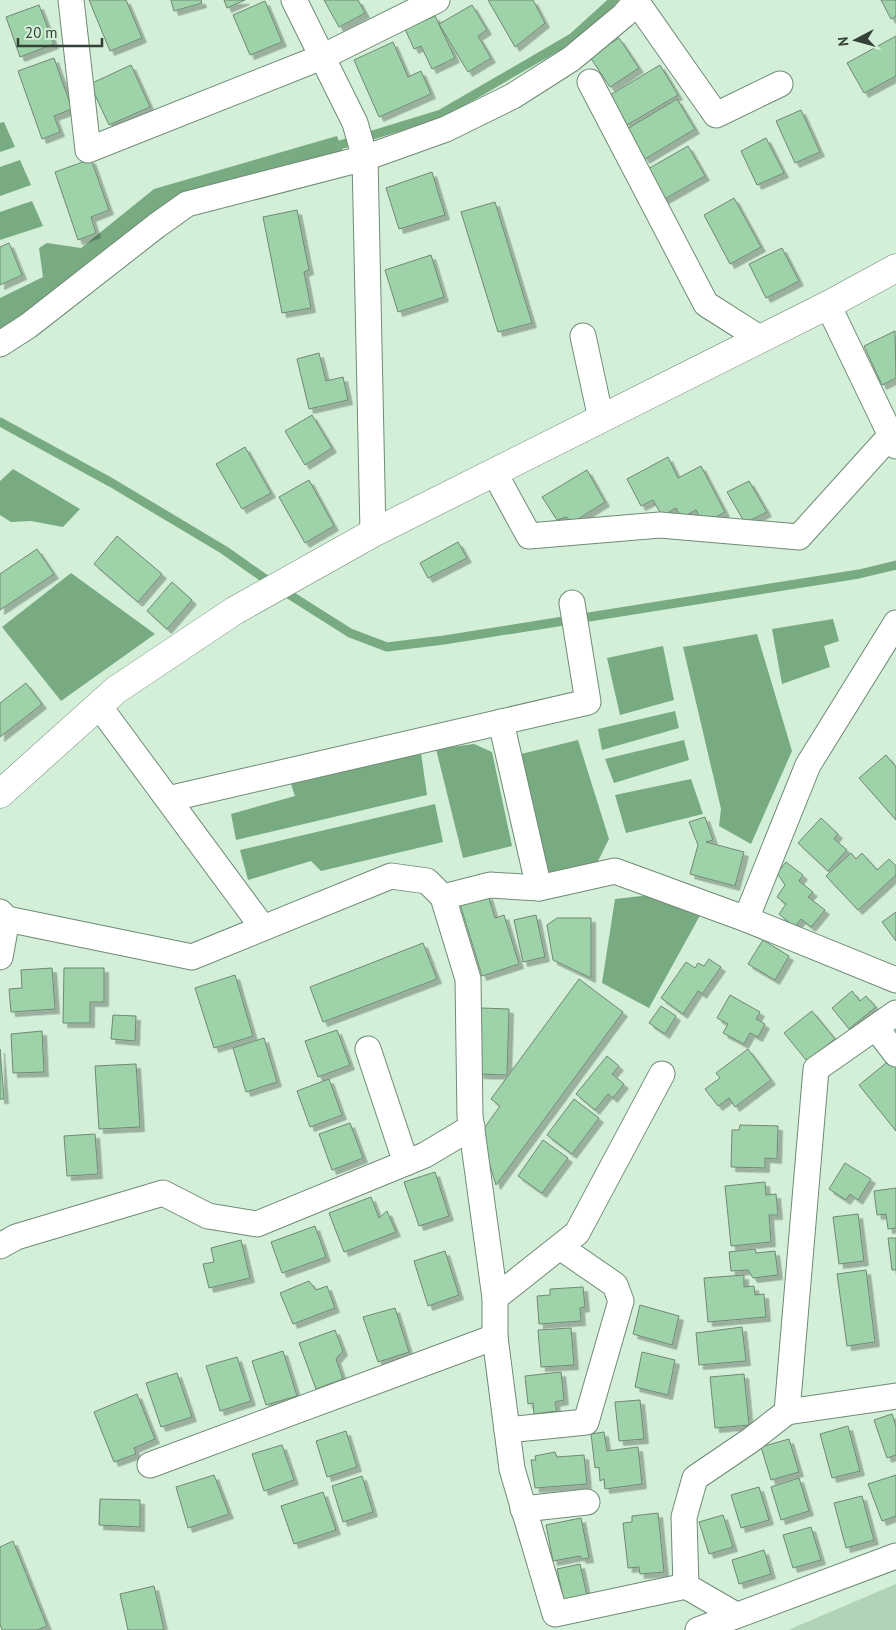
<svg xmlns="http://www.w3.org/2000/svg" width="896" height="1630" font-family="'PT Sans',sans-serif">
  <defs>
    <filter id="shadow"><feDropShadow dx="4.5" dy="4.5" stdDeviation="0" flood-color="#0004"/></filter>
  </defs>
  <rect width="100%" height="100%" fill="#d3efd7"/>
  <path fill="#b1d4b7" d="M896 1584V1630H788Z"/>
  <g fill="#78ab82">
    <path d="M4 122 15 147 0 152V123Z"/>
    <path d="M337 136 345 157 180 202 0 340V298L43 277 39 248 47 243 81 248 154 189Z"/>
    <path d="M20 160 31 185 0 196V167Z"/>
    <path d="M32 201 43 226 0 240V212Z"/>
    <path d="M13 469 80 509 63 527 31 521 11 522 0 515V481Z"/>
    <path d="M71 573 155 634 61 701 2 627Z"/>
    <path d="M833 619 839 641 824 646 830 667 782 684 772 629Z"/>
    <path d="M757 634 792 751 751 844 719 826 721 809 683 647Z"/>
    <path d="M663 646 674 700 620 715 607 658Z"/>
    <path d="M675 711 679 728 602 750 598 729Z"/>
    <path d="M578 740 609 839 597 863 543 876 513 756Z"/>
    <path d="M684 740 689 760 614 783 605 759Z"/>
    <path d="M474 744 492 752 512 846 463 858 436 749Z"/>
    <path d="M421 753 427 795 236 840 231 814 295 796 291 784Z"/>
    <path d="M691 779 703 814 626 833 615 795Z"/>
    <path d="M435 804 443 842 321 871 311 861 248 880 240 850Z"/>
    <path d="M659 894 703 910 649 1008 602 983 615 899Z"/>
  </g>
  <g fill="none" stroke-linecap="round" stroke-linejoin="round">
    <g stroke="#78ab82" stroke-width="9">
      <path d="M330 148 441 114 572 38 614 0"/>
      <path d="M0 422 112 483 224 550 271 583 350 633 387 647 444 640 859 574 896 565"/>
    </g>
  </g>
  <g fill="#9ed2a8" stroke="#6f8974" filter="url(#shadow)">
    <path d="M89 0H126L142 38 110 51Z"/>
    <path d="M171 0H201L202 3 174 11Z"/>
    <path d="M224 0H245L227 8Z"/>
    <path d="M324 0H358L365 13 339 27Z"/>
    <path d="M488 0H533L545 23 515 47Z"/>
    <path d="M881 0H896V16L891 19Z"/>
    <path d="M265 1 282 42 250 55 233 15Z"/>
    <path d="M39 5 54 44 20 57 6 17Z"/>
    <path d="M472 5 487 30 478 36 491 58 468 72 439 24Z"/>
    <path d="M435 16 455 58 432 69 421 46 414 49 405 29Z"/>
    <path d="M896 36V76L864 93 847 63Z"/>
    <path d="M619 38 639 68 610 87 590 57Z"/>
    <path d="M393 42 408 77 421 71 431 94 379 117 354 60Z"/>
    <path d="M54 58 72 109 54 116 60 132 42 139 18 71Z"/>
    <path d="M131 65 150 107 109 125 90 84Z"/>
    <path d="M660 65 678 95 627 125 610 95Z"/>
    <path d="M677 99 695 129 645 159 627 129Z"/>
    <path d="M801 110 820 152 795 163 776 121Z"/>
    <path d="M766 138 784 173 757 185 741 151Z"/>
    <path d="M688 146 705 176 663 200 646 170Z"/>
    <path d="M91 159 109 210 91 217 96 233 78 240 55 172Z"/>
    <path d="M432 172 445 215 399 229 386 188Z"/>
    <path d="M734 198 761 247 730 264 704 215Z"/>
    <path d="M495 202 532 323 498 332 461 212Z"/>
    <path d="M297 210 309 270 304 272 311 308 282 313 263 217Z"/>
    <path d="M9 243 22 275 0 285V247Z"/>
    <path d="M782 248 799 281 766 298 749 264Z"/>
    <path d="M431 255 444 297 398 312 385 270Z"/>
    <path d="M895 331 896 378 882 385 864 346Z"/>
    <path d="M319 353 326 381 343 377 348 400 309 409 297 359Z"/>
    <path d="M312 415 332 448 305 465 285 431Z"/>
    <path d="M245 447 271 493 242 509 216 464Z"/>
    <path d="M668 457 678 478 701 466 725 512 703 524 696 510 681 518 676 508 662 516 653 500 641 506 627 479Z"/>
    <path d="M587 470 605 502 573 522 566 517 557 520 542 497Z"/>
    <path d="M309 480 334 526 305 543 279 497Z"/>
    <path d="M749 481 767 512 745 523 727 492Z"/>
    <path d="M117 536 162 574 138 602 94 564Z"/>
    <path d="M458 542 467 558 428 578 420 563Z"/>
    <path d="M37 549 54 574 0 610V574Z"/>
    <path d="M172 582 192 600 167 629 147 611Z"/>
    <path d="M26 683 42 704 0 737V703Z"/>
    <path d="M886 755 896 767V820L859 778Z"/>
    <path d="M705 817 713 840 706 842 744 852 735 886 690 874 698 845 689 822Z"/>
    <path d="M821 818 838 834 834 839 847 850 828 871 798 843Z"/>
    <path d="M851 853 856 859 862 853 877 870 889 859 896 866V875L858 910 826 876Z"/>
    <path d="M786 862 803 875 799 881 813 892 808 897 825 910 811 927 801 919 795 927 779 914 786 904 777 897 785 885 777 873Z"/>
    <path d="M488 895 495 918 504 915 519 964 482 976 460 904Z"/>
    <path d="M896 912V941L882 922Z"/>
    <path d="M536 915 545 957 523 962 514 920Z"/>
    <path d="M557 918H591V978L553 960 547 925Z"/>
    <path d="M763 940 789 956 775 980 748 964Z"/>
    <path d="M423 943 437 979 323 1022 310 987Z"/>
    <path d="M709 959 721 967 702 994 698 991 683 1014 661 998 686 962 695 968 698 963 704 966Z"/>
    <path d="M52 968 55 1009 11 1012 9 989 22 988 21 970Z"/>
    <path d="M64 968H104V1002H90V1023H63Z"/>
    <path d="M235 975 253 1036 214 1048 195 988Z"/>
    <path d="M579 979 623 1012 496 1185 480 1134 500 1106 491 1099Z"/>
    <path d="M852 991 860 1001 866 996 876 1007 849 1029 832 1008Z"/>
    <path d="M730 995 760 1012 756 1019 765 1024 758 1037 750 1033 744 1044 723 1033 728 1024 717 1018Z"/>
    <path d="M661 1006 676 1016 665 1034 649 1023Z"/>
    <path d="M481 1008 509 1009 507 1075 479 1074Z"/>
    <path d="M812 1011 835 1039 807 1061 784 1033Z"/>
    <path d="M113 1015 136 1016 135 1041 111 1039Z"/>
    <path d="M337 1030 350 1065 318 1077 305 1041Z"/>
    <path d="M42 1031 44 1072 13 1073 11 1034Z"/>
    <path d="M264 1038 277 1082 246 1092 233 1048Z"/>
    <path d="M0 1049 4 1099H0Z"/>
    <path d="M748 1049 771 1080 735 1107 729 1098 718 1106 705 1089 720 1078 716 1073Z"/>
    <path d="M607 1056 619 1066 612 1074 624 1084 613 1098 608 1094 595 1110 576 1094Z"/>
    <path d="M891 1059 896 1065V1131L859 1085Z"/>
    <path d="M136 1064 140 1127 99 1129 95 1066Z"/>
    <path d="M329 1079 342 1115 310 1127 297 1091Z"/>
    <path d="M574 1099 599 1118 572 1154 547 1135Z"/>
    <path d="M350 1123 363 1158 332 1170 319 1134Z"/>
    <path d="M740 1125 778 1126 777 1159 765 1158V1168L731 1167 732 1130H739Z"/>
    <path d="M95 1134 98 1174 67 1176 64 1136Z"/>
    <path d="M543 1140 568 1158 542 1193 518 1176Z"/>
    <path d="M845 1163 871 1179 858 1200 850 1194 846 1200 829 1189Z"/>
    <path d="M435 1172 449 1216 419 1226 404 1182Z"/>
    <path d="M765 1182 766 1195 776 1194 778 1215H769L771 1242 731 1246 725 1186Z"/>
    <path d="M896 1188V1228L888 1229 886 1214 877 1215 874 1191Z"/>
    <path d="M371 1197 379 1218 387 1211 396 1232 344 1252 329 1213Z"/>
    <path d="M858 1214 864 1261 839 1264 833 1217Z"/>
    <path d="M315 1226 326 1257 282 1273 271 1242Z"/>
    <path d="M888 1238H896V1270H892Z"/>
    <path d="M241 1240 250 1278 209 1288 203 1264 214 1262 211 1248Z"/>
    <path d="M755 1249 756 1253 775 1251 778 1275 753 1278 748 1270 731 1271 729 1252Z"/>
    <path d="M445 1251 459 1295 428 1306 414 1261Z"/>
    <path d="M866 1270 875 1342 847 1346 837 1274Z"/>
    <path d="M744 1275V1287L754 1286 755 1295 764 1294 766 1317 708 1322 704 1278Z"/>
    <path d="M309 1281 316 1290 327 1286 335 1308 293 1324 280 1293Z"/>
    <path d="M583 1287 585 1307 580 1308 581 1321 539 1324 537 1296 550 1295V1289Z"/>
    <path d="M640 1305 679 1316 672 1345 633 1334Z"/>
    <path d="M395 1308 409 1352 378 1362 363 1317Z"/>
    <path d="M742 1327 746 1361 699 1365 696 1333Z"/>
    <path d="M571 1328 574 1365 541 1367 538 1330Z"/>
    <path d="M335 1330 343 1351 336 1359 343 1379 316 1389 299 1343Z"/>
    <path d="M283 1351 297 1396 266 1405 252 1361Z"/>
    <path d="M642 1352 675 1360 668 1395 635 1387Z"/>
    <path d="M237 1357 251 1401 220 1411 206 1366Z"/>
    <path d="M561 1372 564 1400 555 1402 557 1411 534 1414 533 1403 528 1404 525 1376Z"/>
    <path d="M177 1373 192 1417 161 1427 146 1383Z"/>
    <path d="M744 1374 749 1425 715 1428 710 1377Z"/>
    <path d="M137 1394 155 1439 134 1448 136 1454 114 1462 94 1412Z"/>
    <path d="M640 1400 644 1439 619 1441 615 1402Z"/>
    <path d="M892 1414 896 1426V1455L887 1458 874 1420Z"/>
    <path d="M848 1426 860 1471 832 1478 820 1434Z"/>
    <path d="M346 1431 357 1467 327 1477 316 1441Z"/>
    <path d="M604 1432 607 1451 638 1447 642 1484 605 1489 604 1479 600 1481 599 1467 595 1468 591 1434Z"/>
    <path d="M789 1439 799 1472 771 1480 761 1447Z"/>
    <path d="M282 1445 294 1480 264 1491 252 1454Z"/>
    <path d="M555 1452 557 1457 584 1455 587 1484 535 1488 531 1460H536L535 1456Z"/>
    <path d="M214 1475 229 1514 188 1528 176 1487Z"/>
    <path d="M896 1475V1516L882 1521 868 1484Z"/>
    <path d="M362 1476 373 1512 343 1522 332 1486Z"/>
    <path d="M799 1478 809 1511 781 1520 771 1487Z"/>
    <path d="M759 1487 769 1520 741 1528 731 1495Z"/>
    <path d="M323 1492 336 1530 294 1544 281 1506Z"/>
    <path d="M862 1496 874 1540 846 1548 834 1503Z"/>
    <path d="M100 1499 140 1500V1527L99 1525Z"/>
    <path d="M658 1513 664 1572 640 1574 639 1567 628 1568 623 1523 632 1522V1516Z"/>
    <path d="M723 1515 733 1547 709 1554 699 1522Z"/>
    <path d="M581 1518 589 1558 582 1559 580 1556 553 1561 546 1525Z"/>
    <path d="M811 1527 821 1560 793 1568 783 1535Z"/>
    <path d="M13 1541 47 1626 37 1630H2L0 1624V1547Z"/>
    <path d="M764 1550 771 1574 739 1584 732 1560Z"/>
    <path d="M580 1564 587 1596 564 1601 557 1569Z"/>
    <path d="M154 1586 164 1630H128L120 1594Z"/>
  </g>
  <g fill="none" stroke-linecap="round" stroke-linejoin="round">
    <g stroke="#708b75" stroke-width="27">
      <g id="minor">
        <path d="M71 0 88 150 322 57 437 0"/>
        <path d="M294 0 355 123 365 158 373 533"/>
        <path d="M636 1 716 115 780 84"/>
        <path d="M590 82 706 304 761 339"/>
        <path d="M828 305 896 446"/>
        <path d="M583 336 601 419"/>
        <path d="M0 344 28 326 156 226 187 204 365 158 446 129 513 96 571 59 624 15 637 0"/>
        <path d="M494 472 529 536 660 525 799 537 891 435"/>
        <path d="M99 706 263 928"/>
        <path d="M168 799 588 702 572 603"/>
        <path d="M539 888 615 871 746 919 896 980"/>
        <path d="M443 897 490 885 539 888 501 722"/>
        <path d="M0 912 7 919 192 957 391 876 427 881 443 897 468 979 470 1116 495 1298V1337L512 1469 555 1614 686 1586"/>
        <path d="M746 919 808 765 896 623"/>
        <path d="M0 957 7 919"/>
        <path d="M876 1028 896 1054"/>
        <path d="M368 1049 406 1163"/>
        <path d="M0 1246 16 1237 163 1193 208 1216 257 1224 425 1155 472 1127"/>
        <path d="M495 1298 577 1233 662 1074"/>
        <path d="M787 1412 816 1069 896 1013"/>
        <path d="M507 1430 586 1422 621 1301 615 1285 560 1247"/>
        <path d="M150 1465 495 1337"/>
        <path d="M523 1509 587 1502"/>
        <path d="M736 1615 686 1586 684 1517 695 1478 751 1440 787 1412 896 1396"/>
        <path d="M698 1630 896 1556"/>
      </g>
    </g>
    <g stroke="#708b75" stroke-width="29">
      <path id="tertiary" d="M0 794 116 690 234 611 373 533 828 305 896 268"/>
    </g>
    <use href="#minor" stroke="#fff" stroke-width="25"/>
    <use href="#tertiary" stroke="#fff" stroke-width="28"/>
  </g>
  <g transform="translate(856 40) rotate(264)" stroke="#d3efd7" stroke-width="4" paint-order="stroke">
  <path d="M0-4L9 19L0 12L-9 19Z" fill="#354037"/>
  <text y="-8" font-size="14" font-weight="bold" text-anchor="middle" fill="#354037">N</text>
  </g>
  <path d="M18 38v8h84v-8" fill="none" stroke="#354037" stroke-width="2.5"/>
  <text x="25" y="38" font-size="15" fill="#354037" stroke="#d3efd7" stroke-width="4" paint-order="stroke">20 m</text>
</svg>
